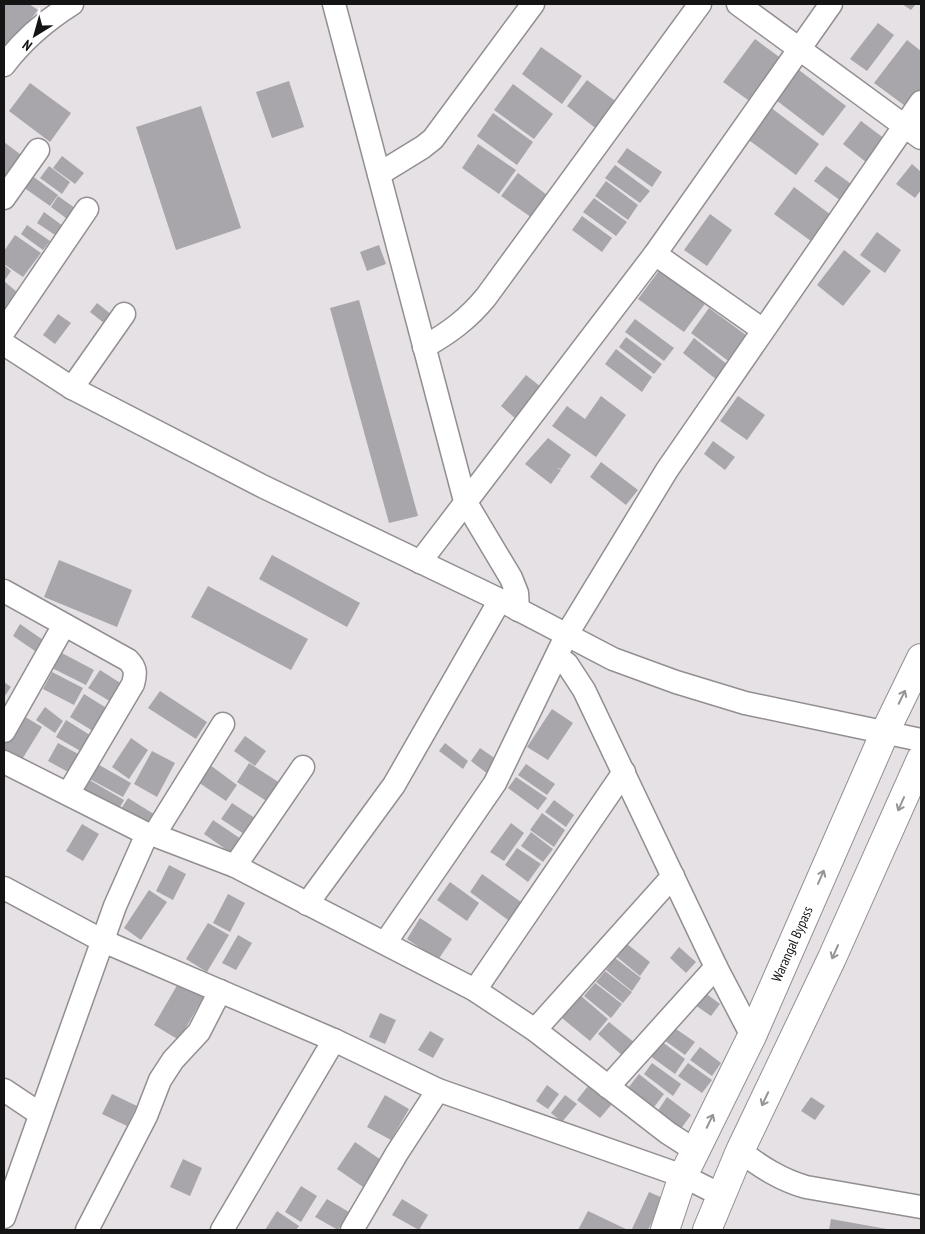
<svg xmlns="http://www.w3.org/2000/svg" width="925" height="1234" font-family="'PT Sans Narrow',sans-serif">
  <rect width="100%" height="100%" fill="#e6e1e4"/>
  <g fill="#a8a6ab">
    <path d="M4 4H29L38 10 7 50 4 47Z"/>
    <path d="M902 4H916L911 10Z"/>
    <path d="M878 23 894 35 867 71 850 59Z"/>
    <path d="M755 39 786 62 755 105 723 82Z"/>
    <path d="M907 40 921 51V89L908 108 874 83Z"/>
    <path d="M541 47 582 76 562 104 522 74Z"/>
    <path d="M799 70 846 106 823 136 776 100Z"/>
    <path d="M587 80 618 103 598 130 567 106Z"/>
    <path d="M289 81 304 127 272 138 256 92Z"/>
    <path d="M30 83 71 113 50 142 9 111Z"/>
    <path d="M513 84 553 114 534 139 494 110Z"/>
    <path d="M201 106 241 228 176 250 136 127Z"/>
    <path d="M770 107 819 144 796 175 746 138Z"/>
    <path d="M493 113 533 142 517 165 477 136Z"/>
    <path d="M861 121 889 142 871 166 843 144Z"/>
    <path d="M4 142 24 157 4 186Z"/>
    <path d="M478 144 516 170 499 194 462 168Z"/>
    <path d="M627 148 662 172 652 187 617 162Z"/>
    <path d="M62 156 84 173 75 184 53 168Z"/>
    <path d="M912 164 921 172V190L915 198 896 184Z"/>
    <path d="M615 165 650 191 640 203 605 178Z"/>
    <path d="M49 166 70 182 62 194 40 178Z"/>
    <path d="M826 166 857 188 845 204 814 181Z"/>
    <path d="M518 173 551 198 535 220 501 196Z"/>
    <path d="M31 175 58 195 50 206 23 187Z"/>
    <path d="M606 181 638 205 628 220 595 196Z"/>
    <path d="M794 187 835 218 815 244 774 214Z"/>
    <path d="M58 196 82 213 74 224 51 207Z"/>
    <path d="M594 198 627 222 616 236 583 212Z"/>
    <path d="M44 212 63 226 55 235 37 223Z"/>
    <path d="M710 214 732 230 707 266 684 250Z"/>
    <path d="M582 216 612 238 602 252 572 230Z"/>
    <path d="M27 225 50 241 43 250 21 234Z"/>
    <path d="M877 232 901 250 885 273 860 255Z"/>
    <path d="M15 235 41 253 23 277 4 264V251Z"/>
    <path d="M379 245 386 264 367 271 360 252Z"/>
    <path d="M844 250 871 271 843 306 817 285Z"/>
    <path d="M4 265 11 271 4 281Z"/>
    <path d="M661 268 707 301 684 332 638 299Z"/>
    <path d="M4 281 17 292 4 309Z"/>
    <path d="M359 300 418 516 389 523 330 308Z"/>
    <path d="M97 303 116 318 109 327 90 312Z"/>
    <path d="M709 308 750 338 731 363 691 333Z"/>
    <path d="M58 314 71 323 55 344 43 335Z"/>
    <path d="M635 319 674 348 664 361 625 332Z"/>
    <path d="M626 337 662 364 654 374 619 347Z"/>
    <path d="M694 338 728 365 717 380 683 353Z"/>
    <path d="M616 349 652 377 642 392 605 364Z"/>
    <path d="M526 375 541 387 516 419 501 406Z"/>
    <path d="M601 396 626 415 596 457 552 426 567 406 585 419Z"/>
    <path d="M738 396 765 415 747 440 720 421Z"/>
    <path d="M548 438 571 455 561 469 556 467 561 470 551 484 525 464Z"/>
    <path d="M713 441 735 457 725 470 704 454Z"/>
    <path d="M601 462 638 490 626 505 590 477Z"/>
    <path d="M272 555 360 603 347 627 259 579Z"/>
    <path d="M59 560 132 590 117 627 44 597Z"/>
    <path d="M208 586 308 639 291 670 191 617Z"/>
    <path d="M20 624 46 642 38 653 13 636Z"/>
    <path d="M60 652 94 670 86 685 52 668Z"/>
    <path d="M100 670 122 684 111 702 88 688Z"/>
    <path d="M52 672 83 688 74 705 43 689Z"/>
    <path d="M4 682 11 687 4 697Z"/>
    <path d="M160 691 207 722 196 739 148 708Z"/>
    <path d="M84 694 108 709 93 731 70 717Z"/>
    <path d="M45 707 63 721 55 733 36 720Z"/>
    <path d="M552 709 573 723 548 760 527 747Z"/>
    <path d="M22 715 42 727 18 766 4 757V745Z"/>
    <path d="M66 720 93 737 84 753 56 737Z"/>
    <path d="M245 736 266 751 255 766 234 751Z"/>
    <path d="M131 738 148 750 129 779 112 767Z"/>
    <path d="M58 743 80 755 70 773 48 761Z"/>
    <path d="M445 743 468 761 463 769 439 751Z"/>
    <path d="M480 748 503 764 493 778 471 761Z"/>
    <path d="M152 751 175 763 157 797 134 784Z"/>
    <path d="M94 762 131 783 123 797 86 777Z"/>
    <path d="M249 763 280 783 268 802 237 782Z"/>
    <path d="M526 764 555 784 547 795 518 775Z"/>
    <path d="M210 765 237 785 226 801 198 782Z"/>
    <path d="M516 777 547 798 538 810 508 788Z"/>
    <path d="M86 778 124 800 116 814 77 792Z"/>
    <path d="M128 798 157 816 148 830 119 812Z"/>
    <path d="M554 800 574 815 566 827 545 812Z"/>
    <path d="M232 803 261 822 250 838 221 819Z"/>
    <path d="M542 813 565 830 554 847 530 830Z"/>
    <path d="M213 820 241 839 231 853 204 834Z"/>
    <path d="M511 823 524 833 504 861 490 852Z"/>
    <path d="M82 824 99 834 83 861 66 851Z"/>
    <path d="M531 832 553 849 543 862 521 846Z"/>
    <path d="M517 848 541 864 528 882 505 865Z"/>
    <path d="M169 865 186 874 173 900 156 891Z"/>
    <path d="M482 874 521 902 508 920 470 892Z"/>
    <path d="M450 882 479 903 467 921 437 900Z"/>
    <path d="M149 890 167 902 141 940 124 928Z"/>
    <path d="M228 894 245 903 230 932 213 923Z"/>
    <path d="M420 918 452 939 438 960 407 939Z"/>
    <path d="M208 923 229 935 207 972 186 959Z"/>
    <path d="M238 935 252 943 236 970 222 963Z"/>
    <path d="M627 944 650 962 640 976 617 957Z"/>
    <path d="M679 947 696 962 686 973 670 958Z"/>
    <path d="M615 958 641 978 632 991 606 970Z"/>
    <path d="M605 971 632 992 623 1003 596 982Z"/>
    <path d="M179 982 204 996 179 1040 154 1025Z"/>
    <path d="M595 983 622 1004 611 1018 584 996Z"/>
    <path d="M704 992 720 1004 711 1016 695 1005Z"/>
    <path d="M581 996 608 1019 590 1041 562 1018Z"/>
    <path d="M380 1013 396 1020 385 1044 369 1037Z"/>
    <path d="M609 1022 635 1043 624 1057 598 1034Z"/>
    <path d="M673 1027 695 1042 685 1055 664 1040Z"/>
    <path d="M430 1031 444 1039 433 1058 418 1050Z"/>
    <path d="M657 1038 685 1059 675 1074 646 1053Z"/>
    <path d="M700 1047 721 1063 712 1076 690 1060Z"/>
    <path d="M652 1063 681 1084 673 1096 644 1074Z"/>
    <path d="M688 1063 712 1080 702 1093 678 1076Z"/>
    <path d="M639 1074 664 1094 651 1111 625 1092Z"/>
    <path d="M547 1085 559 1094 548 1109 536 1101Z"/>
    <path d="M588 1086 612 1104 600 1118 577 1100Z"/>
    <path d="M112 1094 137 1106 127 1126 102 1114Z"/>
    <path d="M385 1095 409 1109 391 1140 367 1127Z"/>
    <path d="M565 1095 577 1104 562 1122 551 1113Z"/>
    <path d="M667 1097 691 1115 680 1130 657 1112Z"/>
    <path d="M811 1097 825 1106 815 1120 801 1111Z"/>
    <path d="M355 1142 384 1162 366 1189 337 1169Z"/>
    <path d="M183 1159 202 1168 190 1196 170 1187Z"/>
    <path d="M301 1186 317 1196 301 1222 285 1212Z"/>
    <path d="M649 1192 663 1198 648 1230H635L632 1229Z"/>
    <path d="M327 1199 349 1212 338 1230 315 1217Z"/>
    <path d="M402 1199 428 1215 419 1230 392 1215Z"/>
    <path d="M277 1211 299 1226 296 1230H265Z"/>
    <path d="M588 1211 628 1230H578Z"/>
    <path d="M831 1219 887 1229V1230H829Z"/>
  </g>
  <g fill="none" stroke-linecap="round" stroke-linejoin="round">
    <g stroke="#928e91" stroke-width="25">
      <g id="minor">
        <path d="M334 4 465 501 511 578 517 593 518 610"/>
        <path d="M738 4 921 138"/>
        <path d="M4 65C23 40 45 21 72 4"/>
        <path d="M379 174 423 147 433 139 533 4"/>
        <path d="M4 198 38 150"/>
        <path d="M655 254 763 330"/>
        <path d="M4 331 87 209"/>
        <path d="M4 344 72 388 264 487 500 600 613 659 676 682 745 703 921 740"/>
        <path d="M424 347C449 333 468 319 486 297L700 4"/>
        <path d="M72 388 124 314"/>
        <path d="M420 562 655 254 831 4"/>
        <path d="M4 591 128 660C136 668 136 673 133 684L68 794"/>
        <path d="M557 656 567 664 584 690 716 967 752 1036"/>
        <path d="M4 731 64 625"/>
        <path d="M4 762 147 834 154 835 235 866 475 990 535 1030 668 1133 696 1151"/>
        <path d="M154 835 223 724"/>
        <path d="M235 866 303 767"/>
        <path d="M4 888 103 941 334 1040 438 1090 683 1176 721 1195"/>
        <path d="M307 904 394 785 500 600"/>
        <path d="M385 943 495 783 567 634 667 470 921 102"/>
        <path d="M475 990 624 772"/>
        <path d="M535 1030 673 876"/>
        <path d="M608 1087 716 967"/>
        <path d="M4 1090 40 1114"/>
        <path d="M740 1151C761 1167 781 1180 806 1187L921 1207"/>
        <path d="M4 1217 115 906 147 834"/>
        <path d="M87 1230 146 1116 160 1080 173 1060 199 1032 220 991"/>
        <path d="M222 1230 334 1040"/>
        <path d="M352 1230 397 1153 438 1090"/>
      </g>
    </g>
    <g stroke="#928e91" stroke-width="30">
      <g id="major">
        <path d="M665 1230 683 1176 752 1036 885 732 921 658"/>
        <path d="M707 1230 740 1151 832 958 921 759"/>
      </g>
    </g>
    <use href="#minor" stroke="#fff" stroke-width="22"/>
    <use href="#major" stroke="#fff" stroke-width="28"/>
  </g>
  <defs><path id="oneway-shaft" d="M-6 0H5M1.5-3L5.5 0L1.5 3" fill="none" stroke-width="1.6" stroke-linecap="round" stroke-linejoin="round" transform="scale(1.25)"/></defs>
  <g stroke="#969596">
    <use href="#oneway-shaft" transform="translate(902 697) rotate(-64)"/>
    <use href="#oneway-shaft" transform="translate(901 804) rotate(114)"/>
    <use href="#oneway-shaft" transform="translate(821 877) rotate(-66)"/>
    <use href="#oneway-shaft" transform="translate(835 952) rotate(114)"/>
    <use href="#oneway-shaft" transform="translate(765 1099) rotate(115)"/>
    <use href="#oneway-shaft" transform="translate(710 1121) rotate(-64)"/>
  </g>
  <g text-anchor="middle" stroke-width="4" stroke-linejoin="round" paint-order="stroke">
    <g font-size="14" fill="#151415" stroke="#fff">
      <text transform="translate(792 944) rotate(-66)" y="5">Warangal Bypass</text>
    </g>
  </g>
  <rect width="925" height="1234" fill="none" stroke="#151415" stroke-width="10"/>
  <g transform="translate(35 35) rotate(217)" stroke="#ffffff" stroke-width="4" paint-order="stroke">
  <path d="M0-4L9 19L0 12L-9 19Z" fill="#151415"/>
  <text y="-8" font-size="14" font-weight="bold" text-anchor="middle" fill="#151415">N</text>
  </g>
</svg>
